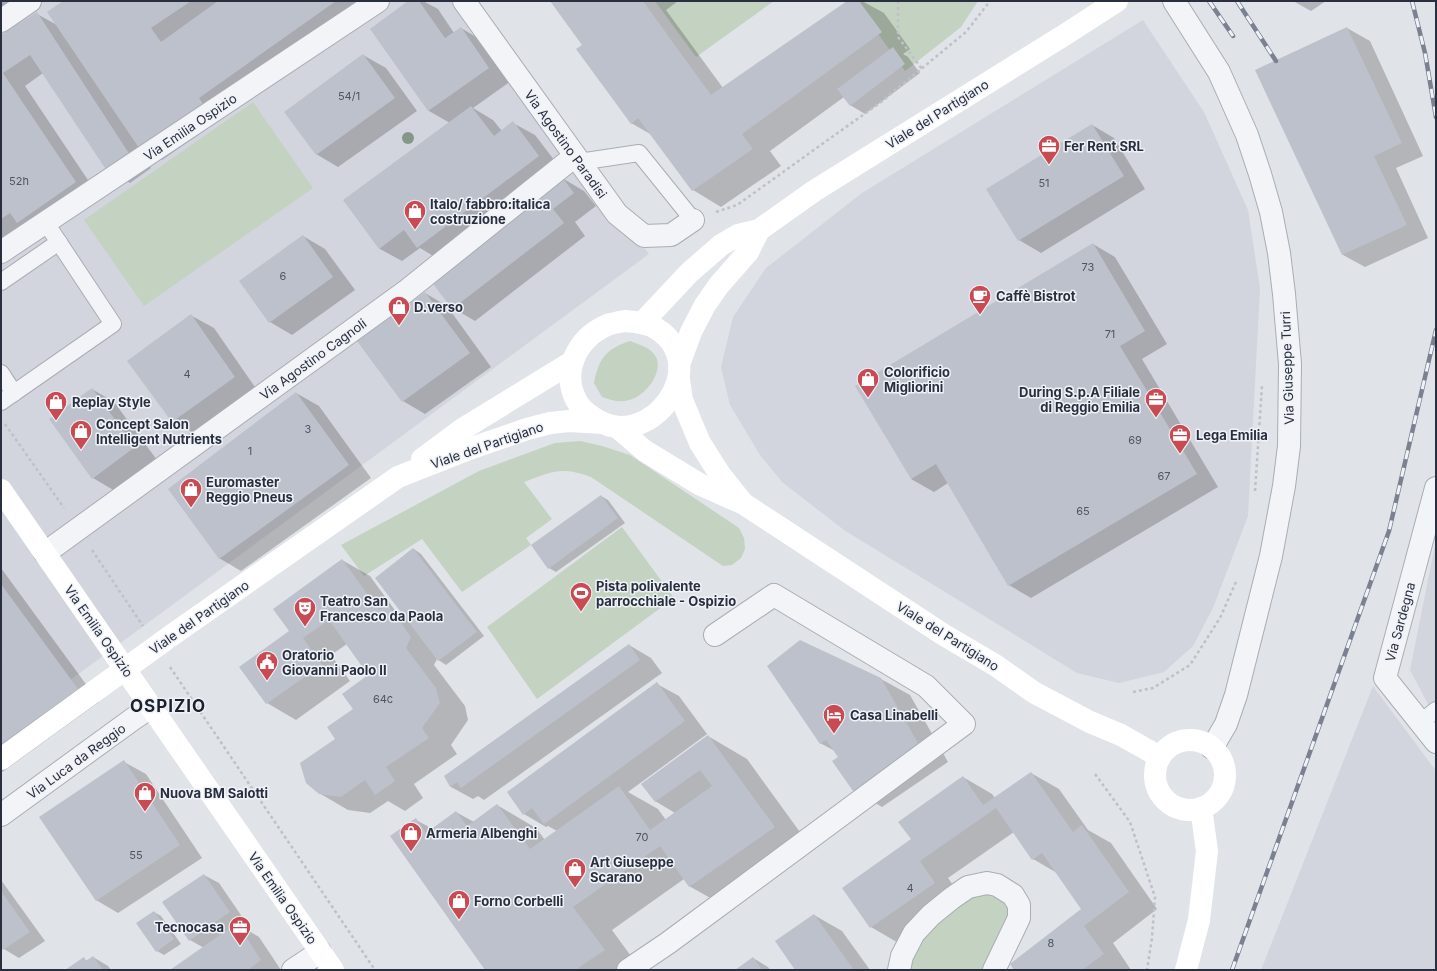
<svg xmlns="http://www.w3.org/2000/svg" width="1437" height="971" font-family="Inter,sans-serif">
  <rect width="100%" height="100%" fill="#e0e3e8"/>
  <g fill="#d2d5dd">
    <path d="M1 1H465L649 254 1 731Z"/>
    <path d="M1143 20 1204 112 1248 210 1260 288 1248 516 1213 608 1193 646 1164 672 1119 683 1077 673 844 530 782 482 760 455 730 405 721 367 733 317 766 268 862 193Z"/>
    <path d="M1436 540V719L1410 670Z"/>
    <path d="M1373 686 1436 771V970H1261Z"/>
  </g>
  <g fill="#c4d2c1">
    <path d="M655 1H774L696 57Z"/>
    <path d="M854 1H978L961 27 905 71Z"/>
    <path d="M253 102 313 188 144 306 84 220Z"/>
    <path d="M630 341C640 345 650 347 656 357 664 373 644 397 629 400 620 403 611 400 602 397L594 383C599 358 606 349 630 341Z"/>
    <path d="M580 441 602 446 630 455 739 528 744 538 745 549 741 558 732 565 723 566 591 477C561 466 552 472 524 482L552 519 526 538 531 545 462 592 422 539 364 576 341 545 479 471 555 443Z"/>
    <path d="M622 527 674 598 537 699 487 627Z"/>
    <path d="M977 894C995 894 1009 896 1010 917L982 970H911C912 965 911 959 914 955 925 932 956 907 977 894Z"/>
  </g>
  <g fill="#0003">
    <path d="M1 1H29L1 20Z"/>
    <path d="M65 1H377L220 111 224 117 162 160 138 147 151 168 130 183 107 170 43 73 25 86 98 195 1 247V36L37 14 57 25Z"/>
    <path d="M409 1H423L438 9 454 33 461 28 483 41 511 81 473 108 493 120 502 131 513 123 535 135 561 169 440 260 420 248 402 261 380 249 344 200 450 123 429 111 372 29Z"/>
    <path d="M551 1H678L666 10 723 88 849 1H862L884 13 910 49 903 54 908 57 920 73 865 114 850 105 844 97 770 151 781 166 721 207 693 190 652 135 631 123 583 45Z"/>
    <path d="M1293 1H1326L1311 11Z"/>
    <path d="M1347 28 1370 41 1423 156 1396 168 1428 238 1365 267 1343 255Z"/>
    <path d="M363 55 386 68 417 111 338 167 316 154Z"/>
    <path d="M1092 125 1114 138 1145 189 1041 253 1019 240 988 190Z"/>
    <path d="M562 178 584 191 596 206 575 222 585 236 475 321 453 308Z"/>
    <path d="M303 236 325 249 355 290 292 335 270 322Z"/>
    <path d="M1093 244 1115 257 1167 344 1142 359 1218 487 1031 598 1009 585 948 483 934 492 911 479Z"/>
    <path d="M425 293 447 306 491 367 425 414 403 401Z"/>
    <path d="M192 316 214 328 257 390 195 434 173 421Z"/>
    <path d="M92 389 114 402 157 460 115 491 93 478Z"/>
    <path d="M296 393 319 406 371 478 241 571 219 558Z"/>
    <path d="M601 496 608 500 625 523 556 572 549 568Z"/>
    <path d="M414 549 421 554 484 636 446 665 437 659 434 665 465 706 468 720 451 745 457 754 414 784 423 798 405 811 388 801 370 813 348 810 319 793 336 739 354 709 370 676 347 644 331 655 350 681 296 720 267 703 290 631 342 560 370 576 394 609 404 615Z"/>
    <path d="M1 568 99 702 1 773V659L4 656 1 652Z"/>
    <path d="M629 645 651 658 662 673 484 800 478 796 473 799 451 787 445 776Z"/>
    <path d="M881 679 910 695 948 762 882 807 854 790 839 757 835 751 820 743Z"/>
    <path d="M657 684 679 696 707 734 628 792 658 809 666 820 675 813 655 801 708 736 747 759 813 850 728 908 689 886 684 879 612 930 641 970H486L416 820 433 829 456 812 474 822 497 805 536 828 545 840 557 831 548 826 546 827 524 814Z"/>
    <path d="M124 762 146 774 202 858 118 913 96 900Z"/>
    <path d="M1031 773 1059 789 1088 830 1111 843 1157 909 1113 943 1131 970H1015L1083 909 1057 873 1033 859 1014 832 948 878 963 899 900 944 871 927 912 839 963 777 992 794 995 798Z"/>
    <path d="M204 875 219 883 245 921 239 925 259 937 281 970H172L204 948 190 940Z"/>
    <path d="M1 880 45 941 19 958 4 949 1 945Z"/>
    <path d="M154 912 161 916 181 944 164 955 157 951Z"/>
    <path d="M814 915 842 931 870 970H797Z"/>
    <path d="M93 957 108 966 111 970H67L84 959 88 961Z"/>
    <path d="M753 958 768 967 770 970H737Z"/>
  </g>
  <g fill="#bdc1cb">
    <path d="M63 1H191L151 28 161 42 218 1H336L199 98 203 104 139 148 47 12Z"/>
    <path d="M408 1H419L445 38 461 27 489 68 428 111 370 29Z"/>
    <path d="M550 1H643L711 95 847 1H859L882 32 742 134 753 149 692 191 638 118 631 124 576 49 582 45Z"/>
    <path d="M37 12 130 155 107 171 30 55 3 73 76 182 17 223 10 213 1 219V35Z"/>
    <path d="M1347 27 1402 143 1374 156 1407 225 1342 255 1255 70Z"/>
    <path d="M893 47 905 64 850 106 837 89Z"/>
    <path d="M363 54 395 98 316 155 284 112Z"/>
    <path d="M471 106 494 136 513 121 539 156 417 248 404 230 379 249 343 200Z"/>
    <path d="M1092 124 1124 176 1018 241 986 189Z"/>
    <path d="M562 177 574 193 553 209 564 223 452 309 431 281Z"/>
    <path d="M303 235 333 277 269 323 239 281Z"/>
    <path d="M1093 243 1145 331 1120 346 1197 474 1008 586 936 464 911 479 855 386Z"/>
    <path d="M425 292 470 353 402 402 357 341Z"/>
    <path d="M191 314 235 377 172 422 127 361Z"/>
    <path d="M92 388 135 447 92 479 49 419Z"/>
    <path d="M296 392 349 465 219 559 168 489Z"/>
    <path d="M601 495 618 518 548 569 531 545Z"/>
    <path d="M413 548 477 632 438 661 375 578Z"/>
    <path d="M342 559 379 610 387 604 411 637 406 648 436 688 440 703 422 728 429 738 386 767 395 781 375 795 365 780 341 797 319 794 306 783 300 763 335 739 327 727 353 709 342 694 368 675 329 620 303 638 322 665 266 704 239 667 289 631 273 609Z"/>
    <path d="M1 584 78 689 1 744V658L3 656 1 654Z"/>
    <path d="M800 640 881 678 919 745 853 791 832 761 838 757 826 740 820 744 767 666Z"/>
    <path d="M629 644 640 660 461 788 457 782 450 787 444 776Z"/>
    <path d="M657 682 685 721 544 824 532 808 523 815 507 792Z"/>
    <path d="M708 735 775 827 689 887 660 846 573 907 605 950 575 970H485L390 836 416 818 426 833 456 811 467 826 497 804 530 849 619 786 650 830 712 786 700 770 655 802 641 784Z"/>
    <path d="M124 760 180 845 96 901 39 817Z"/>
    <path d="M1031 772 1073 832 1082 825 1129 892 1084 926 1104 954 1082 970H1014L1010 964 1081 909 1042 853 1032 860 996 808 920 861 935 883 870 928 842 888 911 839 898 822 963 776 983 805Z"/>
    <path d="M204 874 230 912 189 941 162 902Z"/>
    <path d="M1 891 30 932 3 950 1 947Z"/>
    <path d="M154 911 174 939 156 952 136 923Z"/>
    <path d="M814 914 854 970H795L775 941Z"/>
    <path d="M237 923 261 960 248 970H170Z"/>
    <path d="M93 956 103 970H65L84 957 86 961Z"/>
    <path d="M753 957 762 970H735Z"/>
  </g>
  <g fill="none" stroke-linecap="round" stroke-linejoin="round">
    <g stroke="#a9adb5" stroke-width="18">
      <g id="lane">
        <path d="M579 162 639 153 693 220"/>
        <path d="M1 282 59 242"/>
        <path d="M1 373 14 393"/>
        <path d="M1 402 113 324 46 223"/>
        <path d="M1421 722 1436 710"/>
      </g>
    </g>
    <g stroke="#a9adb5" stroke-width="24">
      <g id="street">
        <path d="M464 1 617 214 644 236 671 235 693 220"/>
        <path d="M1174 1 1219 72 1247 135 1260 174 1271 212 1279 253 1284 294 1290 364 1289 446 1284 486 1271 556 1236 695 1226 724 1212 748"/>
        <path d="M1 21 30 1"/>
        <path d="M1 252 378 1"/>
        <path d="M1436 488 1385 678 1436 742"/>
        <path d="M45 553 405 292 575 156"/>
        <path d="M1 815 133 719 151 707"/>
        <path d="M293 970 320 952"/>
        <path d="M628 970 668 943 964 724 926 686 774 595 715 635"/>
        <path d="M899 970 902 956 914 933 931 915 952 898 968 887 987 883 997 885 1013 895 1019 905V918L994 970"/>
      </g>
    </g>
    <g stroke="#bec1c7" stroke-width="2.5" stroke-dasharray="3 3" stroke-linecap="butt">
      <path d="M898 1V37L922 69"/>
      <path d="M716 212 737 205 881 102 966 32 990 1"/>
      <path d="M5 424 64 508"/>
      <path d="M1255 491 1262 386"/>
      <path d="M92 550 143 626"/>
      <path d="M170 667 375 970"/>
      <path d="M1133 692 1153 688 1190 665 1220 618 1236 582"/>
      <path d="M1095 774 1130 822 1155 897 1152 938 1147 970"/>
    </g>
    <use href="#lane" stroke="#f3f4f7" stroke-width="16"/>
    <use href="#street" stroke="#f3f4f7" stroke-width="22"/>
    <g stroke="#fff" stroke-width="22">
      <path d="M625 321C635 322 648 323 657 329 714 366 650 452 597 420 591 416 583 411 579 405 559 374 576 339 607 325 613 323 619 322 625 321Z"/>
      <path d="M642 323 689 273 721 245 738 235 759 230 814 191 1066 34 1117 1"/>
      <path d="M680 362 691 332 705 305 719 285 748 252 759 230"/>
      <path d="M679 380 682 400 700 443 719 473 742 502"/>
      <path d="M618 428 645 451 701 485 744 504 944 635 995 665 1035 693 1090 722 1121 735 1160 757"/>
      <path d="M422 459 461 430 572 362"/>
      <path d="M398 477 469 449 527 429 550 423 569 421 603 423"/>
      <path d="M1 490 333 970"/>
      <circle cx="1190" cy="775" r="35"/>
      <path d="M1186 970 1199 920 1207 851 1201 808"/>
    </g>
    <g stroke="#7a8191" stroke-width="4.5">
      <g id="rail">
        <path d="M1209 1 1233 36"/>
        <path d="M1237 1 1276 61"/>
        <path d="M1412 1 1425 53 1436 117"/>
        <path d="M1232 970 1389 531 1436 330"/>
      </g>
    </g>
    <use href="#rail" stroke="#eff2f6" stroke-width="3" stroke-dasharray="9" stroke-linecap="butt"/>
    <path stroke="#fff" stroke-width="22" d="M1 759 172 635 398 477"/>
  </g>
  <circle fill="#859887" cx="408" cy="138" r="6"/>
  <defs>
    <g id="office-pin" transform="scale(1.15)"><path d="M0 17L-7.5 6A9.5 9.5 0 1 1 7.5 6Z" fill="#c84a53" stroke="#eff2f6"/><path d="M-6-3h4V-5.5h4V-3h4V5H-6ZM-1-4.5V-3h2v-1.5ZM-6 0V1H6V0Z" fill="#fff"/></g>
    <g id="shop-pin" transform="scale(1.15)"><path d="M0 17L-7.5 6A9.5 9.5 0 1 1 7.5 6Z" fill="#c84a53" stroke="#eff2f6"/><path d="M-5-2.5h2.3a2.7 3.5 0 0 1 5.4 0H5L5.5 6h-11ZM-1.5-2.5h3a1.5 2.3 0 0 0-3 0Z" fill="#fff"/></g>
    <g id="cafe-pin" transform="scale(1.15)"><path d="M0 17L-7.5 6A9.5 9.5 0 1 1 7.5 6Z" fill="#c84a53" stroke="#eff2f6"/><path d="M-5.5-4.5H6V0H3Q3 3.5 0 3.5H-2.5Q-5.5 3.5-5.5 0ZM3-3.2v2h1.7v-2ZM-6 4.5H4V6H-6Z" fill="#fff"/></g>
    <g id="stadium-pin" transform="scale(1.15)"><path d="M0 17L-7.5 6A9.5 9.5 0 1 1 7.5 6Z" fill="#c84a53" stroke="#eff2f6"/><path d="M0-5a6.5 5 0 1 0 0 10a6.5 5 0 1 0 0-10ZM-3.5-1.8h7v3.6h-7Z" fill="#fff"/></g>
    <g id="theatre-pin" transform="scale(1.15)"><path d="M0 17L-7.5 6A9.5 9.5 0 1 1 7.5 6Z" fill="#c84a53" stroke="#eff2f6"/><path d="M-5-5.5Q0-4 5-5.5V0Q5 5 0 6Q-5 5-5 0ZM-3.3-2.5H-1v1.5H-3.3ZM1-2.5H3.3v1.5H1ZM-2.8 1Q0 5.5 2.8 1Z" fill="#fff"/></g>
    <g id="civic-pin" transform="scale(1.15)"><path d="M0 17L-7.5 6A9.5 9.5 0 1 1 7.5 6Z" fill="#c84a53" stroke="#eff2f6"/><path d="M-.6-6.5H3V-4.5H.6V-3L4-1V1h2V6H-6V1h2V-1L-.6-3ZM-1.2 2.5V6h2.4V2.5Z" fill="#fff"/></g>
    <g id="hotel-pin" transform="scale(1.15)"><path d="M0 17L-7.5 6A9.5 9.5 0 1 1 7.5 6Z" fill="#c84a53" stroke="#eff2f6"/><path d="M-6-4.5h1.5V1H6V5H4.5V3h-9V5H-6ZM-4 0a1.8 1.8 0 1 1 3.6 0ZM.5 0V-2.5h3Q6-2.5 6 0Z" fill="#fff"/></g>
  </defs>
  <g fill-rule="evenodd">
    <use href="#office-pin" x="1049" y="146"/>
    <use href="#shop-pin" x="415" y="211"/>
    <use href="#cafe-pin" x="980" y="296"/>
    <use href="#shop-pin" x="399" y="307"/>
    <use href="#shop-pin" x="868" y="379"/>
    <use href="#office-pin" x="1156" y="399"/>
    <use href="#shop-pin" x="56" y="402"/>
    <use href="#shop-pin" x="81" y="431"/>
    <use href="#office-pin" x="1180" y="435"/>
    <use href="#shop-pin" x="191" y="489"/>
    <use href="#stadium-pin" x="581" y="593"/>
    <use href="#theatre-pin" x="305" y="608"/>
    <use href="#civic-pin" x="267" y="662"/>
    <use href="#hotel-pin" x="834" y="715"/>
    <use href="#shop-pin" x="145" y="793"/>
    <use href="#shop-pin" x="411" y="833"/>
    <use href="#shop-pin" x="575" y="869"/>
    <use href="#shop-pin" x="459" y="901"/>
    <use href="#office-pin" x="240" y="927"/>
  </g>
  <g text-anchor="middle" stroke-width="3" stroke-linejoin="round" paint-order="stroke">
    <g font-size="11" fill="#4e5462">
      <text x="349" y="100">54/1</text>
      <text x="19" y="185">52h</text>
      <text x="1044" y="187">51</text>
      <text x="1088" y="271">73</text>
      <text x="283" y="280">6</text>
      <text x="1110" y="338">71</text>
      <text x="187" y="378">4</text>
      <text x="308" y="433">3</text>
      <text x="1135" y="444">69</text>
      <text x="250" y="455">1</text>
      <text x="1164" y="480">67</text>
      <text x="1083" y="515">65</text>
      <text x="383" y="703">64c</text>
      <text x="642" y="841">70</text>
      <text x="136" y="859">55</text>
      <text x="910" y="892">4</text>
      <text x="1051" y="947">8</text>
    </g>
    <g font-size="13" fill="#292f3f" stroke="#eff2f6">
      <text transform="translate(937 114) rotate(-32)" y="5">Viale del Partigiano</text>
      <text transform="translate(190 127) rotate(-34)" y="5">Via Emilia Ospizio</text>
      <text transform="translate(566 144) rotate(54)" y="5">Via Agostino Paradisi</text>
      <text transform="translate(313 359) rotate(-36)" y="5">Via Agostino Cagnoli</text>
      <text transform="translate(1287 368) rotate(-92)" y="5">Via Giuseppe Turri</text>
      <text transform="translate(487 445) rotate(-19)" y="5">Viale del Partigiano</text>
      <text transform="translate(199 617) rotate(-35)" y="5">Viale del Partigiano</text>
      <text transform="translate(1400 622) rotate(-75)" y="5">Via Sardegna</text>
      <text transform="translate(99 631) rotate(55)" y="5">Via Emilia Ospizio</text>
      <text transform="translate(948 636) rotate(32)" y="5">Viale del Partigiano</text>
      <text transform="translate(76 761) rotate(-36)" y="5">Via Luca da Reggio</text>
      <text transform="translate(283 898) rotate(55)" y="5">Via Emilia Ospizio</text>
    </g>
    <g font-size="13" font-weight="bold" fill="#292f3f" stroke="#eff2f6" text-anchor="start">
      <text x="1064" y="151">Fer Rent SRL</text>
      <text x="430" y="209">Italo/ fabbro:italica<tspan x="430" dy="15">costruzione</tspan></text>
      <text x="996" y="301">Caffè Bistrot</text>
      <text x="414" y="312">D.verso</text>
      <text x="884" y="377">Colorificio<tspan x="884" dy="15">Migliorini</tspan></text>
      <text x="1140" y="397" text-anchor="end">During S.p.A Filiale<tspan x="1140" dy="15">di Reggio Emilia</tspan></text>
      <text x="72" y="407">Replay Style</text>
      <text x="96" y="429">Concept Salon<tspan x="96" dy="15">Intelligent Nutrients</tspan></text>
      <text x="1196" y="440">Lega Emilia</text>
      <text x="206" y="487">Euromaster<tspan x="206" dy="15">Reggio Pneus</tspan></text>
      <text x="596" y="591">Pista polivalente<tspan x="596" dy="15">parrocchiale - Ospizio</tspan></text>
      <text x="320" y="606">Teatro San<tspan x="320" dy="15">Francesco da Paola</tspan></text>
      <text x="282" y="660">Oratorio<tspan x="282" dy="15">Giovanni Paolo II</tspan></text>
      <text x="850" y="720">Casa Linabelli</text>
      <text x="160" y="798">Nuova BM Salotti</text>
      <text x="426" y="838">Armeria Albenghi</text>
      <text x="590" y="867">Art Giuseppe<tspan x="590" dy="15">Scarano</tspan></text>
      <text x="474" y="906">Forno Corbelli</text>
      <text x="224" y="932" text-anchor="end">Tecnocasa</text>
    </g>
    <g font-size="17" font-weight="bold" letter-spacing="1" fill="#1c2130" stroke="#eff2f6">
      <text x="168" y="712">OSPIZIO</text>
    </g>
  </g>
  <rect width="1437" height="971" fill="none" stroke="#292f3f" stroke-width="4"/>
</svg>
